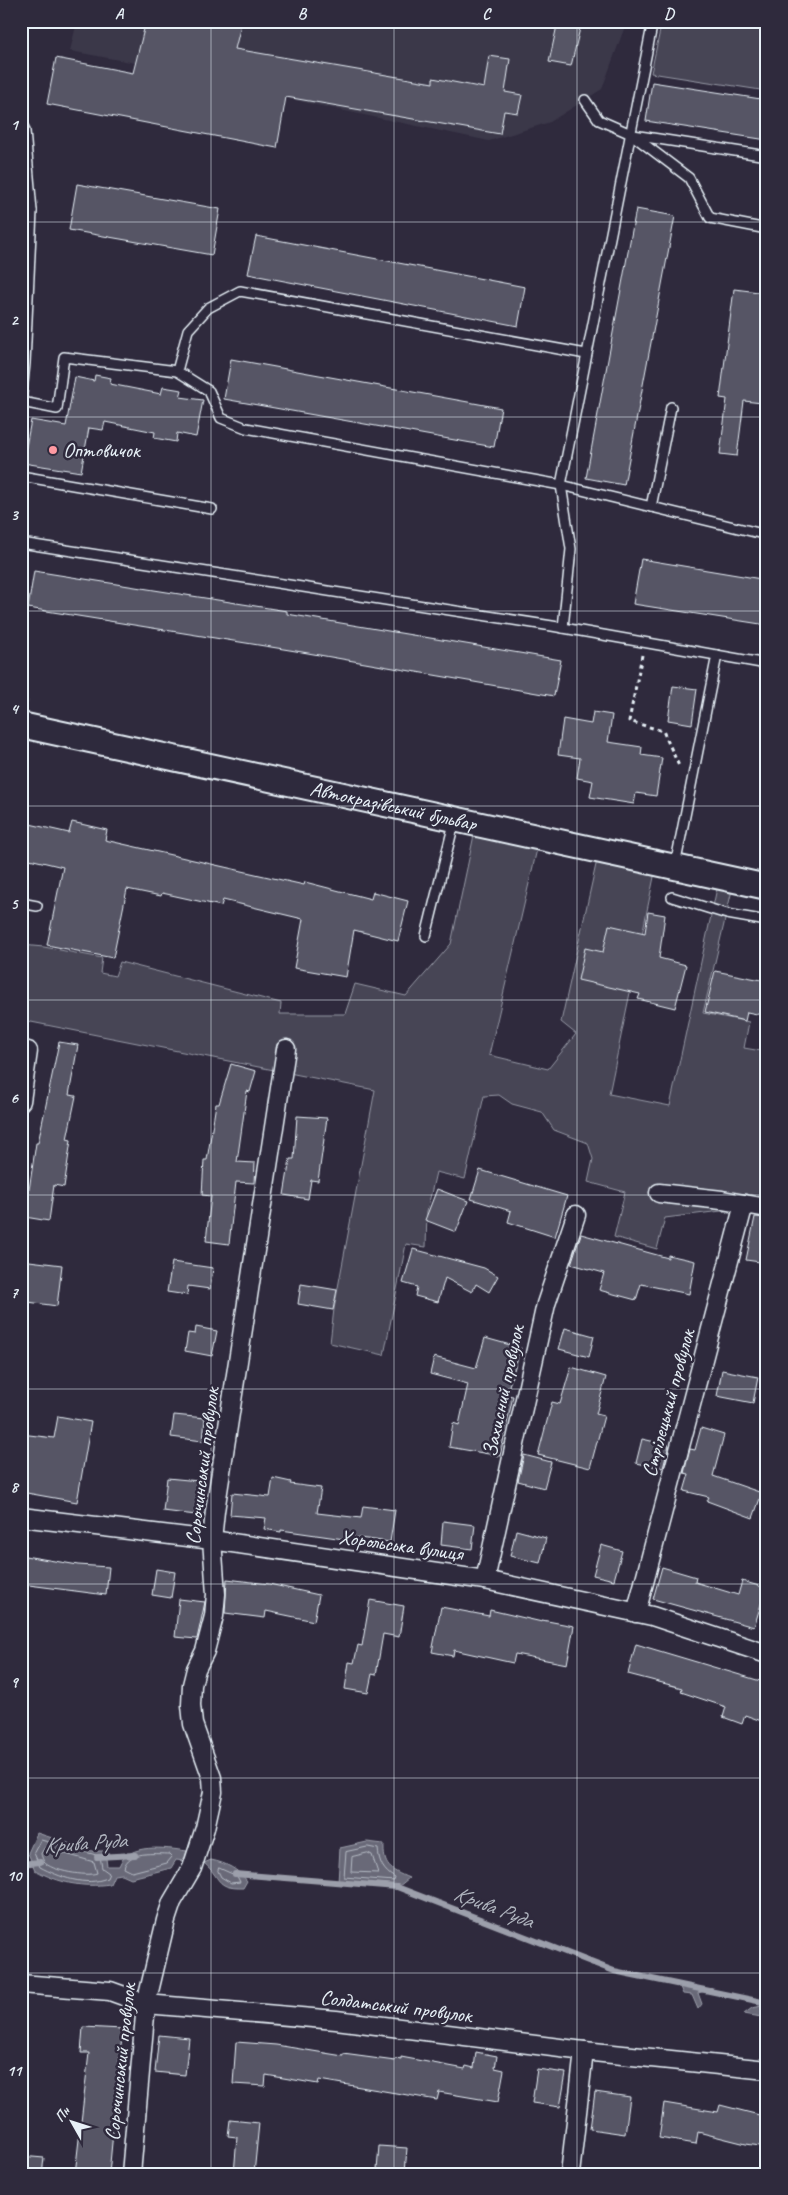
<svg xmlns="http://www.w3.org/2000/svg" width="788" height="2195" font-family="Caveat,sans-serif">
  <rect width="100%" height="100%" fill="#2f2a3d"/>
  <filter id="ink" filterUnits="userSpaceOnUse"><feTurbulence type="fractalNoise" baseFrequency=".02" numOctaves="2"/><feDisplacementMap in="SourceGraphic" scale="10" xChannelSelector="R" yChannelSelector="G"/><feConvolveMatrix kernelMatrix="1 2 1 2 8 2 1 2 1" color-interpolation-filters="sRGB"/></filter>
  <g filter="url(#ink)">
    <path fill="#3b3749" d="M77 21H627L602 89 550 122 489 141 316 105 130 62 70 51Z"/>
    <g fill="#464455" stroke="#979aa6">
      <path d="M662 21H767V91L651 73Z"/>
      <path d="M474 835 537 849 489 1055 548 1069 576 1034 561 1022 597 860 655 872 609 1094 670 1106 717 888 732 890 703 1013 749 1022 744 1048 767 1052V1213L752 1209 749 1218 721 1211 665 1218 657 1249 614 1237 625 1192 588 1182 593 1159 588 1143 554 1130 542 1112 512 1104 499 1095 484 1096 465 1179 436 1172 427 1211 426 1247 406 1244 384 1355 330 1343 334 1309 375 1090 21 1020V945L44 947 102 958 100 973 115 976 120 962 281 1003 280 1014H345L355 984 406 996 451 944Z"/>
    </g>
    <g fill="#696978" stroke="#9c9fab">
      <path d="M37 1833 92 1851H105L107 1866H119C128 1842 166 1848 187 1851L184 1861 176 1860 171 1868 131 1878 122 1874 114 1875 110 1884C82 1888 59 1883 35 1870L28 1853Z"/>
      <path d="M367 1842 384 1844C383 1866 390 1870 409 1878L398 1887 338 1883 340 1848Z"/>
      <path d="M211 1860C226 1863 238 1869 247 1881L243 1888C215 1889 221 1877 204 1863Z"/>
      <path d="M679 1985 712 1989 698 1993 702 2004 698 2009 692 1995 683 1994Z"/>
      <path d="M767 2005V2018L744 2014 752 2008Z"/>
    </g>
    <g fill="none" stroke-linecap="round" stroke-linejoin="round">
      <g stroke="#b5bbc5" stroke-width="1">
        <path d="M41 1840 100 1856 102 1868 109 1873 107 1878C86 1887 59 1877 40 1867L34 1853Z"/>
        <path d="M368 1847 378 1849C379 1862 383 1871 395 1878L394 1881 344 1877 346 1852Z"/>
        <path d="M45 1848 94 1862 97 1873C87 1877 51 1871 44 1862 44 1862 41 1855 41 1854Z"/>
        <path d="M368 1853 372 1855 378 1873 351 1872 352 1857Z"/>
        <path d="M169 1854 172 1857 167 1863 132 1872 124 1868C128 1850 155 1854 169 1854Z"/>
        <path d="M219 1868 237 1876 240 1882 231 1883 221 1877 218 1871Z"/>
      </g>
      <g stroke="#9c9fab" stroke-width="6">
        <path d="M97 1857 135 1855"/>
        <path d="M21 1864 40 1862"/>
        <path d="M235 1874 397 1887 614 1971 767 2003"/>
      </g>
    </g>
    <g fill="#575565" stroke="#e8f1f8">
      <path d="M146 21H242L235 49 433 83V78L484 88 489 56 510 59 505 92 522 95 518 113 504 111 500 134 286 97 277 148 47 104 56 58 133 73Z"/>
      <path d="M558 21 581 24 571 66 549 62Z"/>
      <path d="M652 82 767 100V140L646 121Z"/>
      <path d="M77 184 220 209 212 255 69 230Z"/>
      <path d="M636 209 675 216 624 485 586 478Z"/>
      <path d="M256 236 525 287 518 326 248 274Z"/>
      <path d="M734 289 767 293V367L762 403 744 401 737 456 720 454 727 399 720 398Z"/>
      <path d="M231 359 501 408 494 447 224 399Z"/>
      <path d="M95 375 111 378 110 384 161 394 163 387 182 390 180 397 203 400 196 437 177 433 176 442 154 438 155 432 105 422 103 430 89 428 81 472 23 463 31 420 66 426 75 377 94 381Z"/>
      <path d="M641 559 767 580V625L633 604Z"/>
      <path d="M34 571 287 611V614L561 660 554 696 302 652 28 608Z"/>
      <path d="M673 686 697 689 692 724 668 720Z"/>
      <path d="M593 712 612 715 608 742 642 747 641 755 662 758 656 796 636 793 634 804 590 797 593 781 577 778 580 758 558 755 563 719 591 724Z"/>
      <path d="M21 822 69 833 72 822 107 830 105 840 304 885 305 882 371 899 373 892 408 901 398 941 354 930 346 977 294 968 303 919 223 900 221 906 162 893 161 896 127 889 113 958 47 945 63 867 21 857Z"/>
      <path d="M648 912 665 915 659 958 686 965 675 1008 638 999 640 994 578 980 585 948 603 952 609 925 645 933Z"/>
      <path d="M715 971 767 981V1016L747 1012 745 1021 705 1012Z"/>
      <path d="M59 1042 78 1045 69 1095 76 1096 67 1139 71 1140 64 1187 54 1185 49 1221 25 1217 36 1143H38Z"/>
      <path d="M231 1064 256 1071 250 1092 247 1091 237 1162 255 1163 254 1183 236 1182 229 1244 206 1241 211 1196 202 1195 204 1160H207L216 1104H219Z"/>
      <path d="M297 1116 327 1118 318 1181 311 1180 308 1199 284 1195 290 1159H294Z"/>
      <path d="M480 1170 567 1196 555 1237 508 1222 511 1211 471 1199Z"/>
      <path d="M437 1189 468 1201 456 1232 425 1220Z"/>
      <path d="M755 1217 767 1218V1263L746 1260Z"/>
      <path d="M581 1234 668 1258V1255L695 1261 689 1294 641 1284 636 1300 599 1290 604 1273 571 1264Z"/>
      <path d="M413 1249 484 1268 498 1276 489 1292 476 1284 472 1292 445 1278 438 1302 415 1296 417 1287 403 1283Z"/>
      <path d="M21 1260 62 1265 57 1306 21 1301Z"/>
      <path d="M172 1262 213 1268 210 1289 188 1286 187 1295 167 1292Z"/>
      <path d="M301 1284 337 1290 333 1310 298 1304Z"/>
      <path d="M196 1327 217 1331 212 1356 185 1351 188 1333 195 1334Z"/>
      <path d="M565 1328 594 1336 589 1357 559 1349Z"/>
      <path d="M485 1338 521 1348 506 1395 513 1396 500 1456 449 1447 453 1423 459 1425 468 1384 430 1374 434 1357 476 1368Z"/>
      <path d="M571 1367 606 1377 596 1414 604 1416 590 1468 538 1455 552 1402 560 1404Z"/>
      <path d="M722 1370 758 1377 753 1403 717 1396Z"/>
      <path d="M174 1415 205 1418 203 1441 171 1437Z"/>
      <path d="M58 1416 91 1422 77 1502 21 1492V1434L54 1438Z"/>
      <path d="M701 1428 724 1435 713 1476 762 1493 753 1518 707 1501 709 1497 684 1491 689 1474 684 1473 690 1449 695 1450Z"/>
      <path d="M642 1439 669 1445 663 1468 636 1463Z"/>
      <path d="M524 1455 551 1462 544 1488 518 1481Z"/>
      <path d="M167 1478 199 1481 196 1515 163 1511Z"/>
      <path d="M273 1478 291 1482 290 1484 321 1488 317 1513 361 1518 363 1506 395 1510 390 1542 351 1537V1540L281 1530V1532L264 1529 266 1518 230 1515 232 1493 270 1497Z"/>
      <path d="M443 1521 475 1525 472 1549 441 1545Z"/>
      <path d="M516 1530 546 1538 540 1563 510 1556Z"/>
      <path d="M601 1545 622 1551 614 1580 593 1575Z"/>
      <path d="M25 1556 78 1565 109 1567 106 1595 21 1584Z"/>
      <path d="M662 1567 696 1577 695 1582 738 1595 742 1581 766 1588 754 1627 653 1599Z"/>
      <path d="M156 1569 175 1572 171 1598 152 1595Z"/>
      <path d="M227 1579 269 1584 319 1595 314 1621 266 1611 265 1618 225 1613Z"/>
      <path d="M179 1599 205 1602 197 1639 175 1637Z"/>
      <path d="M370 1600 404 1606 399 1637 383 1634 376 1675 372 1674 368 1693 345 1689 349 1662 354 1663 358 1645 362 1646Z"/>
      <path d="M441 1607 489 1616 490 1610 542 1622V1620L574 1626 567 1664 515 1654 513 1663 454 1650 453 1656 432 1652Z"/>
      <path d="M636 1644 767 1683V1723L745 1715 742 1724 723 1717 726 1707 681 1692 682 1688 628 1674Z"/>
      <path d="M83 2027 123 2029 111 2131 113 2132 109 2174H75L89 2053H81Z"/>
      <path d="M159 2035 189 2038 185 2075 155 2072Z"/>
      <path d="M236 2042 276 2045 343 2056V2054L395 2061 396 2059 401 2060V2057L465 2069 466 2066 474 2068 476 2052 497 2056 495 2068 504 2070 498 2102 439 2092 437 2100 319 2080 318 2084 266 2075 265 2086 233 2084Z"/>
      <path d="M537 2069 566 2073 560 2107 532 2103Z"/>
      <path d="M595 2092 630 2097 625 2134 590 2129Z"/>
      <path d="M664 2103 718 2112 720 2105 767 2117V2147L746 2144 698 2132 696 2144 659 2138Z"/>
      <path d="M230 2120 259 2123 254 2174H234L237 2137 228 2136Z"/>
      <path d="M379 2146 407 2148 405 2172 377 2170Z"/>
      <path d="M21 2156 44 2158 42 2174H21Z"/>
    </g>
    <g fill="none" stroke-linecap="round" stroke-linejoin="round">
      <g stroke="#e8f1f8" stroke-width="12">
        <g id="lane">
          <path d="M585 100 599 120 631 134 689 178 710 218 767 229"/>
          <path d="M21 120 25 131 32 211 25 363 21 404"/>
          <path d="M633 135 767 156"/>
          <path d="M21 209 32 211"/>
          <path d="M177 371 188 330 208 308 240 291 586 354"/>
          <path d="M22 402 57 409 64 357 177 371 209 391 221 418 246 428 561 485 767 535"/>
          <path d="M21 476 212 509"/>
          <path d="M651 507 671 407"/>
          <path d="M21 543 552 626 767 664"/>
          <path d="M563 628 571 549 561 485 653 21"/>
          <path d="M675 866 717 655"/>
          <path d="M672 897 727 914 767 921"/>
          <path d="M21 903 37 906"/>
          <path d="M426 936 455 819"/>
        </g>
      </g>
      <g stroke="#e8f1f8" stroke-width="21">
        <g id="street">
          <path d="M21 1101 28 1051"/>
          <path d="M659 1193 722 1200 767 1208"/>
          <path d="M21 1517 212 1540 485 1580 652 1616 767 1654"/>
          <path d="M485 1580 546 1304 576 1215"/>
          <path d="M636 1613 744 1204"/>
          <path d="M21 1984 110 1991 146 2004 336 2020 584 2051 767 2070"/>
          <path d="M131 2174 146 2004 166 1920 172 1902 192 1868 205 1828 213 1792 212 1778 193 1724 191 1705 192 1685 196 1669 205 1651 214 1616 216 1594 212 1540 215 1511 286 1049"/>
          <path d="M570 2174 584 2051"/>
        </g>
      </g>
      <g stroke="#e8f1f8" stroke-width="28">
        <g id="secondary">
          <path id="s1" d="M21 725 767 887"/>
        </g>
      </g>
      <g stroke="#e8f1f8" stroke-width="3" stroke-dasharray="4 4" stroke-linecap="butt">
        <path d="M642 655 629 721 663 731 679 766"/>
        <path d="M21 701 29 702"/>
      </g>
      <use href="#lane" stroke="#2f2a3d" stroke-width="9"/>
      <use href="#street" stroke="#2f2a3d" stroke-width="18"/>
      <use href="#secondary" stroke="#2f2a3d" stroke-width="24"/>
    </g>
  </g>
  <path fill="none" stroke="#e8f1f8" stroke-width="1" stroke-opacity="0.55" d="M211 21V2174M394 21V2174M577 21V2174M21 222H767M21 417H767M21 611H767M21 806H767M21 1000H767M21 1195H767M21 1389H767M21 1584H767M21 1778H767M21 1973H767"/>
  <circle fill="#ff9aa2" stroke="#2f2a3d" stroke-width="2" cx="53" cy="450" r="5"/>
  <g text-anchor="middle" stroke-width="5" stroke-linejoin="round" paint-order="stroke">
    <g font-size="21" fill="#e8f1f8" stroke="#2f2a3d" text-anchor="start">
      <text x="63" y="457">Оптовичок</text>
    </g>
    <g font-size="21" fill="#e8f1f8" stroke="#2f2a3d">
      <text dy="7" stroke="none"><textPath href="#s1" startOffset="381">Автокразівський бульвар</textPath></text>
      <text transform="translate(503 1391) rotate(-78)" y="7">Захисний провулок</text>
      <text transform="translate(668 1403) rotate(-75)" y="7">Стрілецький провулок</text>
      <text transform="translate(202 1466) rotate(-83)" y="7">Сорочинський провулок</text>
      <text transform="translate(401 1545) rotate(8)" y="7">Хорольська вулиця</text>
      <text transform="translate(396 2006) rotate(7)" y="7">Солдатський провулок</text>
      <text transform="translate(120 2062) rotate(-84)" y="7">Сорочинський провулок</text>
    </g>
    <g font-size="22" font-style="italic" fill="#afb4be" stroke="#2f2a3d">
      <text transform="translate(85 1842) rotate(-4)" y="8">Крива Руда</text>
      <text transform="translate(494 1906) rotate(21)" y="8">Крива Руда</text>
    </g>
  </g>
  <rect width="788" height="2195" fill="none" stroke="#2f2a3d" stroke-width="55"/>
  <g transform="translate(72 2122) rotate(309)" stroke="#2f2a3d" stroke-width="4" paint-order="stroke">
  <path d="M0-4L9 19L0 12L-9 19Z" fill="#e8f1f8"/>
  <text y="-8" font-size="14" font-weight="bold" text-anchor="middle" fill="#e8f1f8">Пн</text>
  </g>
  <rect x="28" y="28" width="732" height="2140" fill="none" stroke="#e8f1f8" stroke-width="2"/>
  <g font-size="16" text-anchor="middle" font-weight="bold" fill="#e8f1f8">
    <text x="119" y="19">A</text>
    <text x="302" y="19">B</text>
    <text x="486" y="19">C</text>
    <text x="669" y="19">D</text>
    <text x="14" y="130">1</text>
    <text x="14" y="325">2</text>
    <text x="14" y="520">3</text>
    <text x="14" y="714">4</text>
    <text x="14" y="909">5</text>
    <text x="14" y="1103">6</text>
    <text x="14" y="1298">7</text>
    <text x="14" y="1492">8</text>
    <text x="14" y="1687">9</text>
    <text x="14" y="1881">10</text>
    <text x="14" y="2076">11</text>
  </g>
</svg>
